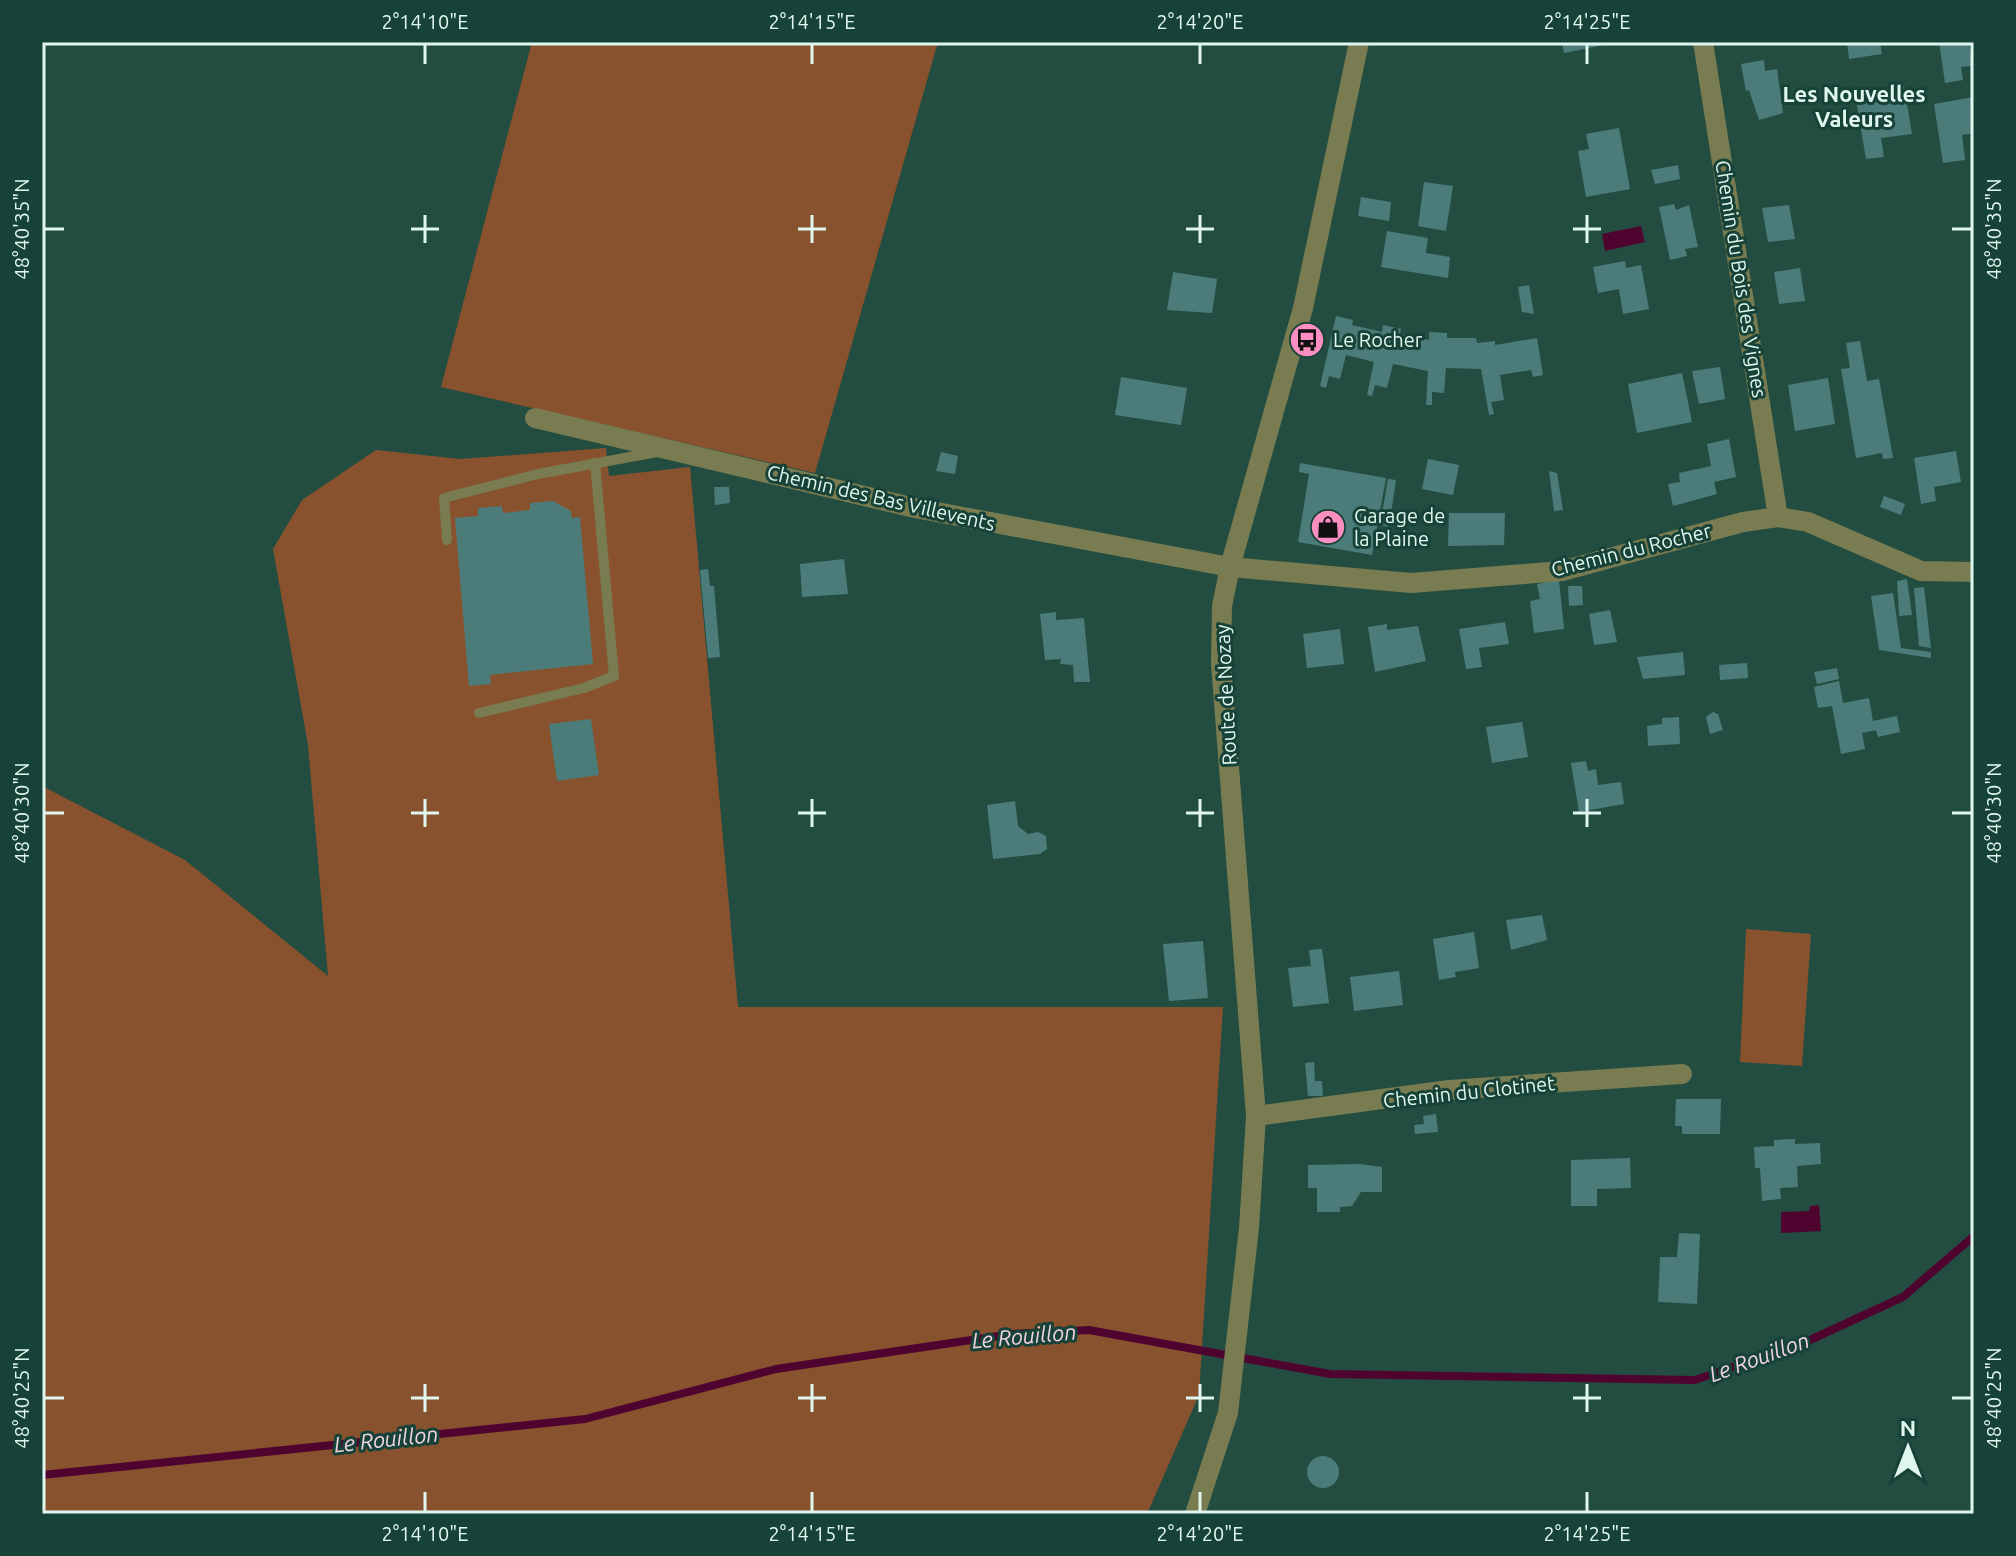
<svg xmlns="http://www.w3.org/2000/svg" width="2016" height="1556" font-family="Ubuntu,sans-serif">
  <rect width="100%" height="100%" fill="#234d41"/>
  <g fill="#89522e">
    <path d="M532 42H938L815 473 441 387Z"/>
    <path d="M606 448 609 476 690 467 738 1007H1223L1199 1395 1147 1514H42V786L185 860 328 976 308 745 273 549 302 500 376 450 460 459Z"/>
    <path d="M1746 929 1811 934 1802 1066 1740 1062Z"/>
  </g>
  <g fill="#4f042f">
    <path d="M1641 226 1645 242 1605 251 1602 234Z"/>
    <path d="M1819 1205 1821 1231 1781 1233V1212L1809 1211 1810 1206Z"/>
  </g>
  <g fill="none" stroke-linecap="round" stroke-linejoin="round">
    <path stroke="#4f042f" stroke-width="8" d="M42 1475 585 1419 776 1369 1012 1334 1089 1330 1330 1374 1695 1380 1810 1340 1903 1297 1974 1236"/>
  </g>
  <g fill="#4c7c7a">
    <path d="M1562 42H1604V45L1564 53Z"/>
    <path d="M1847 42H1880L1882 54 1849 59Z"/>
    <path d="M1939 42H1969L1972 66 1961 67 1963 80 1945 83Z"/>
    <path d="M1764 60 1765 71 1777 69 1783 113 1759 120 1749 90 1746 91 1741 64Z"/>
    <path d="M1904 86 1912 134 1881 138 1884 157 1866 159 1855 94Z"/>
    <path d="M1974 97V133L1962 135 1965 160 1943 163 1934 104Z"/>
    <path d="M1619 128 1630 189 1586 197 1578 151 1589 149 1586 134Z"/>
    <path d="M1678 165 1680 179 1655 184 1651 170Z"/>
    <path d="M1424 182 1453 186 1446 231 1418 226Z"/>
    <path d="M1361 197 1391 202 1389 221 1358 216Z"/>
    <path d="M1674 204 1676 210 1689 205 1698 247 1685 249 1687 256 1670 260 1659 207Z"/>
    <path d="M1789 205 1795 239 1768 242 1762 208Z"/>
    <path d="M1387 231 1428 238 1426 253 1450 257 1448 278 1381 267Z"/>
    <path d="M1625 261 1626 268 1641 265 1649 309 1623 314 1619 289 1598 293 1593 267Z"/>
    <path d="M1800 268 1805 301 1779 304 1774 272Z"/>
    <path d="M1173 272 1217 279 1212 313 1167 310Z"/>
    <path d="M1529 285 1534 314 1522 312 1518 287Z"/>
    <path d="M1336 316 1353 320 1352 325 1382 332 1383 325 1401 329 1400 334 1429 340V332L1447 333V338H1476L1477 343 1495 341V345L1537 338 1543 375 1533 377 1531 370 1500 375 1504 400 1491 402 1494 414 1489 415 1481 369 1446 368 1444 393 1432 392V405H1426L1428 371 1393 364 1387 388 1375 385 1372 396 1367 395 1374 362 1346 355 1340 379 1329 376 1326 388 1320 386Z"/>
    <path d="M1860 341 1867 381 1879 379 1893 458 1883 459 1882 453 1856 458 1841 369 1850 368 1846 343Z"/>
    <path d="M1720 367 1725 399 1699 404 1692 371Z"/>
    <path d="M1682 373 1692 422 1637 433 1628 384Z"/>
    <path d="M1121 377 1187 388 1181 425 1115 415Z"/>
    <path d="M1828 378 1835 424 1795 431 1788 385Z"/>
    <path d="M1729 439 1736 477 1714 482 1717 494 1673 506 1668 484 1680 482 1679 473 1711 466 1707 444Z"/>
    <path d="M1956 451 1961 482 1934 487 1936 501 1921 504 1914 458Z"/>
    <path d="M941 452 958 456 955 474 936 471Z"/>
    <path d="M1428 459 1459 465 1453 495 1422 489Z"/>
    <path d="M1300 463 1386 478 1372 555 1298 542 1309 474 1299 472Z"/>
    <path d="M1549 471 1557 473 1563 510 1554 511Z"/>
    <path d="M1388 479 1396 480 1389 527 1380 525Z"/>
    <path d="M714 487H729L730 503 715 505Z"/>
    <path d="M1884 496 1905 504 1901 515 1880 507Z"/>
    <path d="M553 501 571 511 572 518 580 517 593 664 490 675 491 684 469 686 455 518 478 516V508L502 506 503 513 530 510V503Z"/>
    <path d="M1449 513H1505L1504 545 1448 546Z"/>
    <path d="M844 559 848 594 802 597 800 564Z"/>
    <path d="M708 569 710 586H714L720 657 708 658 700 570Z"/>
    <path d="M1907 579 1912 615 1899 616 1897 581Z"/>
    <path d="M1559 580 1564 629 1534 633 1530 601 1540 599 1537 584Z"/>
    <path d="M1568 586H1582L1583 605 1569 606Z"/>
    <path d="M1924 587 1931 648 1919 646 1914 588Z"/>
    <path d="M1893 593 1901 648 1931 652V658L1879 650 1871 596Z"/>
    <path d="M1610 610 1617 642 1594 645 1589 614Z"/>
    <path d="M1056 612V620L1084 618 1090 682H1074L1073 665 1060 664 1061 659 1045 660 1040 614Z"/>
    <path d="M1505 622 1509 644 1479 648 1482 667 1466 669 1459 629Z"/>
    <path d="M1387 624V630L1418 626 1426 661 1375 672 1368 627Z"/>
    <path d="M1340 629 1344 664 1307 668 1303 634Z"/>
    <path d="M1683 652 1685 675 1643 679 1637 657Z"/>
    <path d="M1747 663 1748 678 1720 680 1719 665Z"/>
    <path d="M1837 668 1839 679 1817 684 1814 672Z"/>
    <path d="M1839 681 1843 703 1869 698 1873 721 1897 716 1900 732 1878 737 1876 730 1862 733 1865 749 1841 754 1832 706 1818 708 1814 687Z"/>
    <path d="M1713 712 1718 714 1723 730 1710 734 1706 717Z"/>
    <path d="M1679 717 1680 744 1648 746 1647 726 1662 724V718Z"/>
    <path d="M591 719 599 775 557 781 549 724Z"/>
    <path d="M1522 722 1528 757 1492 763 1486 727Z"/>
    <path d="M1586 761 1588 771 1596 769 1598 785 1621 782 1624 804 1579 812 1571 763Z"/>
    <path d="M1015 801 1018 826 1028 834 1038 832 1046 836 1047 849 1040 854 993 859 987 805Z"/>
    <path d="M1542 915 1547 940 1511 950 1506 920Z"/>
    <path d="M1474 932 1479 968 1455 972 1456 977 1439 980 1433 939Z"/>
    <path d="M1203 941 1208 998 1169 1001 1163 944Z"/>
    <path d="M1322 949 1329 1003 1293 1007 1288 968 1311 966 1309 950Z"/>
    <path d="M1399 971 1403 1005 1354 1011 1350 977Z"/>
    <path d="M1314 1062 1315 1081H1322L1323 1096H1308L1305 1063Z"/>
    <path d="M1676 1099H1721L1720 1134H1682V1126H1675Z"/>
    <path d="M1436 1114 1438 1132 1415 1134 1414 1125 1424 1124 1423 1116Z"/>
    <path d="M1795 1139V1144L1820 1143 1821 1164 1797 1166 1798 1187 1780 1188 1781 1199 1762 1201 1760 1168H1755L1754 1147 1774 1146V1140Z"/>
    <path d="M1630 1158 1631 1188 1597 1189V1206H1571V1160Z"/>
    <path d="M1360 1164 1382 1167V1192H1361L1352 1206 1340 1207V1212H1317V1188H1308V1165Z"/>
    <path d="M1679 1233 1700 1234 1697 1304 1658 1302 1660 1257H1677Z"/>
    <circle cx="1323" cy="1472" r="16"/>
  </g>
  <g fill="none" stroke-linecap="round" stroke-linejoin="round">
    <g stroke="#787c50" stroke-width="10">
      <path d="M447 540 444 498 538 474 657 452"/>
      <path d="M479 713 584 688 614 676 595 463"/>
    </g>
    <g stroke="#787c50" stroke-width="20">
      <path d="M1703 42 1778 517"/>
      <path d="M535 418 915 508 1230 567 1411 583 1562 571 1743 522 1778 517 1808 522 1921 571 1974 572"/>
      <path d="M1256 1116 1449 1090 1682 1074"/>
      <path d="M1195 1514 1228 1413 1249 1228 1256 1116 1221 664 1222 606 1230 567 1303 308 1359 42"/>
    </g>
  </g>
  <path fill="none" stroke="#e0f7ef" stroke-width="3" d="M425 44V64M812 44V64M1200 44V64M1587 44V64M425 215V243M812 215V243M1200 215V243M1587 215V243M44 229H64M411 229H439M798 229H826M1186 229H1214M1573 229H1601M1952 229H1972M425 799V827M812 799V827M1200 799V827M1587 799V827M44 813H64M411 813H439M798 813H826M1186 813H1214M1573 813H1601M1952 813H1972M425 1384V1412M812 1384V1412M1200 1384V1412M1587 1384V1412M44 1398H64M411 1398H439M798 1398H826M1186 1398H1214M1573 1398H1601M1952 1398H1972M425 1492V1512M812 1492V1512M1200 1492V1512M1587 1492V1512"/>
  <defs>
    <g id="bus-disc" transform="scale(1.8)"><circle r="9.5" fill="#fd8ec1" stroke="#174237"/><path d="M-5-6H5V4H4V6H2V4H-2V6H-4V4H-5ZM-3.5-4V0h7V-4ZM-3.5 1.2v1.5H-2V1.2ZM2 1.2v1.5H3.5V1.2Z" fill="#111"/></g>
    <g id="shop-disc" transform="scale(1.8)"><circle r="9.5" fill="#fd8ec1" stroke="#174237"/><path d="M-5-2.5h2.3a2.7 3.5 0 0 1 5.4 0H5L5.5 6h-11ZM-1.5-2.5h3a1.5 2.3 0 0 0-3 0Z" fill="#111"/></g>
  </defs>
  <g fill-rule="evenodd">
    <use href="#bus-disc" x="1307" y="340"/>
    <use href="#shop-disc" x="1328" y="527"/>
  </g>
  <g text-anchor="middle" stroke-width="6" stroke-linejoin="round" paint-order="stroke">
    <g font-size="20" fill="#e0f7ef" stroke="#174237">
      <text transform="translate(1741 279) rotate(81)" y="7">Chemin du Bois des Vignes</text>
      <text transform="translate(881 498) rotate(13)" y="7">Chemin des Bas Villevents</text>
      <text transform="translate(1631 550) rotate(-14)" y="7">Chemin du Rocher</text>
      <text transform="translate(1226 695) rotate(-93)" y="7">Route de Nozay</text>
      <text transform="translate(1469 1092) rotate(-6)" y="7">Chemin du Clotinet</text>
    </g>
    <g font-size="20" fill="#e0f7ef" stroke="#174237" text-anchor="start">
      <text x="1333" y="347">Le Rocher</text>
      <text x="1354" y="523">Garage de<tspan x="1354" dy="23">la Plaine</tspan></text>
    </g>
    <g font-size="22" font-weight="bold" fill="#e0f7ef" stroke="#174237">
      <text x="1854" y="102">Les Nouvelles<tspan x="1854" dy="25">Valeurs</tspan></text>
    </g>
    <g font-size="22" font-style="italic" fill="#efd3de" stroke="#174237">
      <text transform="translate(1024 1336) rotate(-5)" y="8">Le Rouillon</text>
      <text transform="translate(1759 1357) rotate(-20)" y="8">Le Rouillon</text>
      <text transform="translate(386 1439) rotate(-6)" y="8">Le Rouillon</text>
    </g>
  </g>
  <rect width="2016" height="1556" fill="none" stroke="#174237" stroke-width="88"/>
  <g transform="translate(1908 1448)" stroke="#174237" stroke-width="6" paint-order="stroke">
  <path d="M0-6L14 30L0 20L-14 30Z" fill="#e0f7ef"/>
  <text y="-12" font-size="22" font-weight="bold" text-anchor="middle" fill="#e0f7ef">N</text>
  </g>
  <rect x="44" y="44" width="1928" height="1468" fill="none" stroke="#e0f7ef" stroke-width="3"/>
  <g font-size="20" text-anchor="middle" fill="#e0f7ef">
    <text x="425" y="29">2°14'10"E</text>
    <text x="812" y="29">2°14'15"E</text>
    <text x="1200" y="29">2°14'20"E</text>
    <text x="1587" y="29">2°14'25"E</text>
    <text transform="translate(22 229) rotate(-90)" y="7">48°40'35"N</text>
    <text transform="translate(1994 229) rotate(-90)" y="7">48°40'35"N</text>
    <text transform="translate(22 813) rotate(-90)" y="7">48°40'30"N</text>
    <text transform="translate(1994 813) rotate(-90)" y="7">48°40'30"N</text>
    <text transform="translate(22 1398) rotate(-90)" y="7">48°40'25"N</text>
    <text transform="translate(1994 1398) rotate(-90)" y="7">48°40'25"N</text>
    <text x="425" y="1541">2°14'10"E</text>
    <text x="812" y="1541">2°14'15"E</text>
    <text x="1200" y="1541">2°14'20"E</text>
    <text x="1587" y="1541">2°14'25"E</text>
  </g>
</svg>
